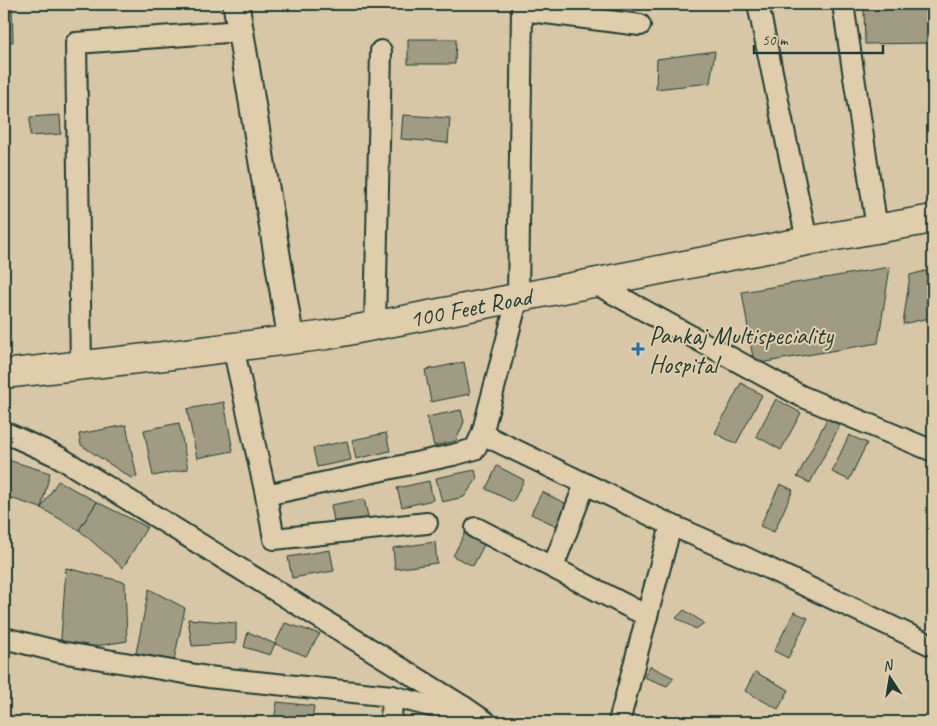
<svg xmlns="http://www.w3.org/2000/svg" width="937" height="726" font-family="Caveat,sans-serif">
  <rect width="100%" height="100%" fill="#d7c7a6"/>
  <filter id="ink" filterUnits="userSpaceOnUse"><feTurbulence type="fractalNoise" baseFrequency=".02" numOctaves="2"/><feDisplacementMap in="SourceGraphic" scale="10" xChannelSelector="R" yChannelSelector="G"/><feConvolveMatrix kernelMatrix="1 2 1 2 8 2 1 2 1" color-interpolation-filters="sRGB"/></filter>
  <g filter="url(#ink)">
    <g fill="#9f9c83" stroke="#1f3d34">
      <path d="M4 4H12L13 42H4Z"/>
      <path d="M915 4H929L927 43 865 44 864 9Z"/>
      <path d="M408 39H456L455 64H408Z"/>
      <path d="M715 51 710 83 656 89 657 59Z"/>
      <path d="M60 115 61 134 30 136V117Z"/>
      <path d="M403 115 450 118 448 143 401 139Z"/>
      <path d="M890 267 878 343 754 364 742 292Z"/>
      <path d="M933 269V317L903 324 910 275Z"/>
      <path d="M464 362 470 394 431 402 425 370Z"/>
      <path d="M741 383 762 395 736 444 715 433Z"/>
      <path d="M776 399 801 413 781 450 756 436Z"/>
      <path d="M224 402 233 451 197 458 187 409Z"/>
      <path d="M461 410 464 422 456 441 434 446 427 417Z"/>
      <path d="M827 419 840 425 810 483 797 477Z"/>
      <path d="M179 423 188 469 153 476 144 430Z"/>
      <path d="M126 425 137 477 131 478 81 445 79 434Z"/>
      <path d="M386 433 390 451 356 459 352 440Z"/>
      <path d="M849 435 867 443 849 480 832 472Z"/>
      <path d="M347 441 351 460 317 467 313 448Z"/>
      <path d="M5 459 50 473 41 508 4 496Z"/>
      <path d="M497 466 524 480 513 502 486 489Z"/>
      <path d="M475 470 477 479 464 497 442 502 436 478Z"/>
      <path d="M58 481 97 502 79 530 41 508Z"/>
      <path d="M429 481 433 500 402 507 397 488Z"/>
      <path d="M780 484 793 490 774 532 760 526Z"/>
      <path d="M542 492 571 506 561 528 531 514Z"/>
      <path d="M364 499 369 520 335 526 331 505Z"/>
      <path d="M97 502 147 527 123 568 79 530Z"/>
      <path d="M466 531 486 541 473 566 453 556Z"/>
      <path d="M435 542 437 563 395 569 393 548Z"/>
      <path d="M330 550 334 571 292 578 288 557Z"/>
      <path d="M66 568 125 582 127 641 60 652Z"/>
      <path d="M149 589 185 608 174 660 136 653Z"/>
      <path d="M684 610 704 623 696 629 676 618Z"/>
      <path d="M794 612 808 618 788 658 774 651Z"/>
      <path d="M188 619 236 623V643L192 646Z"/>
      <path d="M285 623 320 634 306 656 275 644Z"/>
      <path d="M248 632 275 644 270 655 244 647Z"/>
      <path d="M650 666 674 678 667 686 644 677Z"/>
      <path d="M755 672 789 690 778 709 745 691Z"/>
      <path d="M277 702 314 706 312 722H274Z"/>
    </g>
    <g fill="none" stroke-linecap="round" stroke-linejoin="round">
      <g stroke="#1f3d34" stroke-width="24">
        <g id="minor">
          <path d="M758 4 807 241"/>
          <path d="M843 4 877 229"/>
          <path d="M640 25 522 10 518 297 482 434 671 525 740 555 933 646"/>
          <path d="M594 283 801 396 933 451"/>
          <path d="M375 326 381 51"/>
          <path d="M233 347 266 495 453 455 475 449 482 434"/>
          <path d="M81 364 76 43 241 31"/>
          <path d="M4 432 59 457 464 707 486 722"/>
          <path d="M266 495 274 539 427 523"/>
          <path d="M476 528 647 616"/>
          <path d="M553 567 585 484"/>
          <path d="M4 638 60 652 208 677 392 696 434 707H464"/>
          <path d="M391 722 392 696"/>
          <path d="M619 722 671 525"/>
        </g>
      </g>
      <g stroke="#1f3d34" stroke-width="29">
        <path id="tertiary" d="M236 4 291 340"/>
      </g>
      <g stroke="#1f3d34" stroke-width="31">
        <path id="secondary" d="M4 374 164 356 327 335 807 241 933 219"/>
      </g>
      <use href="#minor" stroke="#dfcdab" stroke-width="20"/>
      <use href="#tertiary" stroke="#dfcdab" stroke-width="25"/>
      <use href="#secondary" stroke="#dfcdab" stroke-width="28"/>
    </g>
  </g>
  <path fill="#1f6fb2" stroke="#dfcdab" stroke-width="2" d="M635.5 341.5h5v5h5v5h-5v5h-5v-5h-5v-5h5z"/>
  <g text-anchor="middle" stroke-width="4" stroke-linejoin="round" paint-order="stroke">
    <g font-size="25" fill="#1f3d34" stroke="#dfcdab">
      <text transform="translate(470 307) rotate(-11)" y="9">100 Feet Road</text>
    </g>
    <g font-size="25" fill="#1f3d34" stroke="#dfcdab" text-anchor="start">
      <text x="649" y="344">Pankaj Multispeciality<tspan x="649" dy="29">Hospital</tspan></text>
    </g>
  </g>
  <rect width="937" height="726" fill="none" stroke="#dfcdab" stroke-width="20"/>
  <rect x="10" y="10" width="917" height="706" fill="none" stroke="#1f3d34" stroke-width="2" filter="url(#ink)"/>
  <g transform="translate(890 678) rotate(348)" stroke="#dfcdab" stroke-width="4" paint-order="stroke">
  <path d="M0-4L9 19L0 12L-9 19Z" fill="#1f3d34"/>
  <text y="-8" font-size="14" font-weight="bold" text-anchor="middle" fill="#1f3d34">N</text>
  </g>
  <path d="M754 45v8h129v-8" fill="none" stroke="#1f3d34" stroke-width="2.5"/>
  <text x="762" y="45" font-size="15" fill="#1f3d34" stroke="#dfcdab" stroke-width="4" paint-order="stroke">50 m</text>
</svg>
